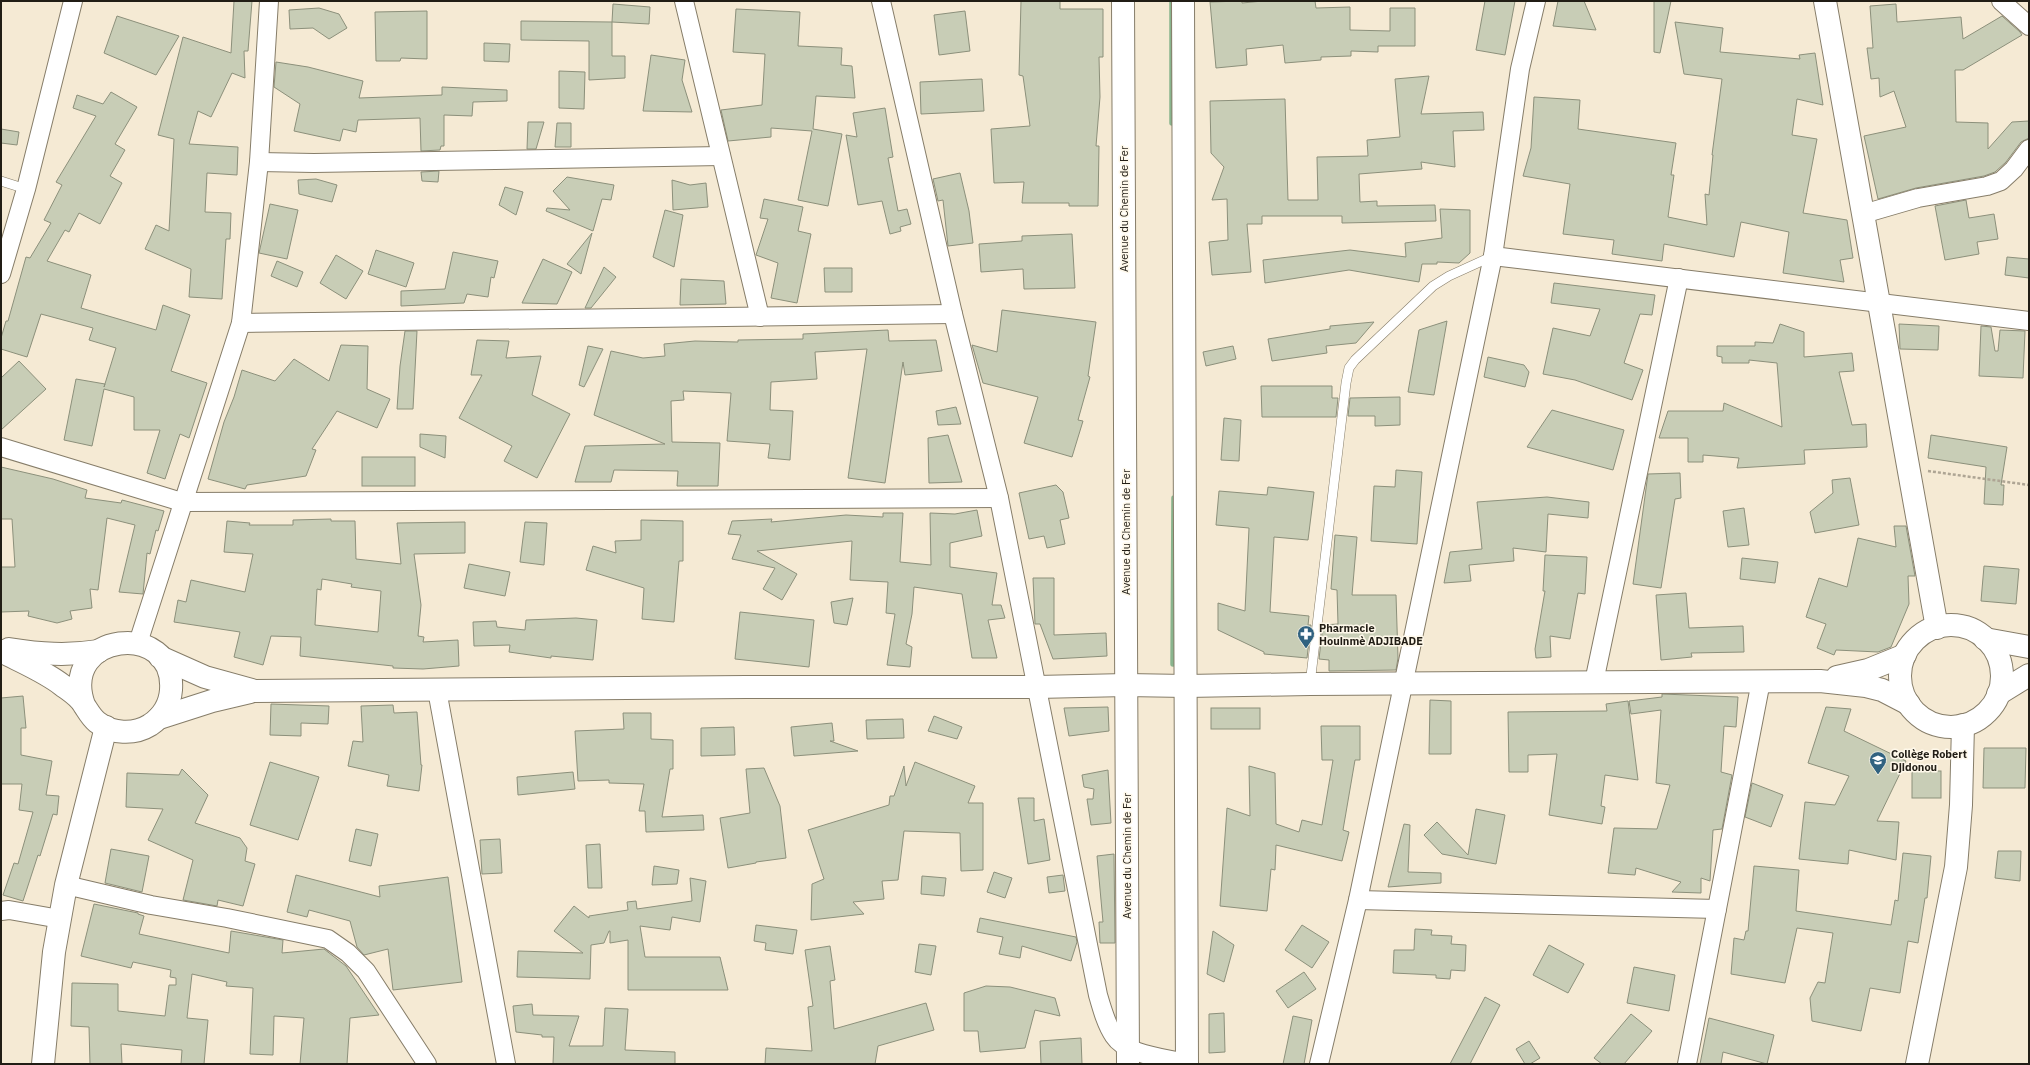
<svg xmlns="http://www.w3.org/2000/svg" width="2030" height="1065" font-family="'IBM Plex Sans',sans-serif">
  <rect width="100%" height="100%" fill="#f5ead4"/>
  <g fill="none" stroke-linecap="round" stroke-linejoin="round">
    <g stroke="#89b48d" stroke-width="5.5">
      <path d="M1172 1V123"/>
      <path d="M1173 664 1174 498"/>
    </g>
  </g>
  <g fill="#c8cdb6" stroke="#8c907b" fill-rule="evenodd">
    <path d="M234 1H252L248 51H244L245 78 232 73 211 117 198 111 189 144 238 147 237 175 207 173 205 212 231 213 230 239H226L222 299 189 297 191 269 145 249 156 225 169 231 174 139 158 135 183 37 231 53Z"/>
    <path d="M1021 1H1060V9H1103V57H1099L1100 97 1096 146H1099L1098 206H1069V203H1022L1024 182 994 183 991 129 1030 126 1023 76 1019 75Z"/>
    <path d="M1242 1V3L1263 1H1315L1316 8 1350 7V30L1390 31V8H1415V46H1378V52L1351 51V56L1321 57V60L1285 63 1283 45 1246 49 1247 65 1216 68 1210 2Z"/>
    <path d="M1485 1H1515L1505 55 1476 50Z"/>
    <path d="M1558 1H1584L1596 30 1553 26Z"/>
    <path d="M1654 1H1671L1660 53 1654 52Z"/>
    <path d="M613 4 650 7 649 24 612 22Z"/>
    <path d="M1896 4 1897 22 1961 17 1963 39 2002 16 2020 32 2022 35 1963 70H1955L1956 122 1988 123V149L2012 122 2029 121V138L2021 142 2006 162 1995 172 1984 176 1916 188 1878 199 1864 136 1906 127 1894 91 1880 97 1879 78 1871 79 1867 48H1873L1870 6Z"/>
    <path d="M319 8 339 14 347 28 329 39 313 28 290 29 289 10Z"/>
    <path d="M736 9 800 12 798 46 842 48 841 65 852 66 855 98 816 96 813 129 842 134 828 206 798 200 812 131 771 128V137L728 141 721 110 762 105 765 54 733 52Z"/>
    <path d="M427 11V59L401 58 400 61H376L375 12Z"/>
    <path d="M965 11 970 51 939 55 934 15Z"/>
    <path d="M117 16 179 36 156 75 104 53Z"/>
    <path d="M521 21 612 22V56H625V78L589 80V41L521 40Z"/>
    <path d="M1675 22 1723 28 1720 52 1800 59 1799 55 1815 53 1823 105 1797 99 1792 135 1817 139 1803 213 1847 220 1853 258 1840 260 1844 282 1783 273 1789 232 1741 222 1734 257 1664 244 1662 261 1612 254 1614 240 1563 234 1570 184 1523 176 1531 148 1534 97 1580 100 1578 129 1676 143 1671 175H1674L1668 217 1707 225 1705 194 1709 195 1713 155H1712L1722 79 1684 74Z"/>
    <path d="M484 43 510 44 509 62 484 61Z"/>
    <path d="M651 55 685 60 682 80 692 112 643 111Z"/>
    <path d="M276 62 308 67 363 81 359 98 442 95V87L507 90V101L473 102 472 116 444 115V146H441L440 150 421 151 420 118 358 120 356 132 343 129 340 141 294 131 300 104 274 87Z"/>
    <path d="M559 71 585 72 584 109 559 108Z"/>
    <path d="M1429 76 1421 114 1483 112 1484 130 1453 131 1455 167 1421 162 1422 169 1359 174 1360 202 1377 201V206L1435 205 1436 221 1342 223V216H1262V224H1247L1251 272 1212 275 1209 242 1228 240 1227 199 1212 200 1224 167 1211 153 1210 101 1285 99 1288 200H1318L1317 157 1368 156 1367 140 1400 137 1395 79Z"/>
    <path d="M982 79 984 111 921 114 920 82Z"/>
    <path d="M111 92 137 107 115 144 125 150 110 176 122 183 100 224 79 213 69 232 65 230 47 261 91 275 81 308 156 330 163 305 190 315 171 371 207 383 189 438 180 434 165 479 147 473 160 430H134V397L104 389 92 446 64 440 76 379 105 384 104 387 116 348 89 340 93 328 41 314 27 357 1 349V338L6 321H8L26 257 30 258 51 223 44 220 62 185 56 182 96 116 73 108 77 95 103 104Z"/>
    <path d="M885 108 893 157 888 158 898 211 907 209 911 224 900 227 901 231 890 234 882 201 858 205 846 135 857 137 853 113Z"/>
    <path d="M528 122H544L536 149H527Z"/>
    <path d="M557 123H571V147H555Z"/>
    <path d="M1 129 19 132 17 145 1 143Z"/>
    <path d="M439 171 438 182 422 181 421 172Z"/>
    <path d="M960 173 969 211 973 243 948 246 943 200 938 201 933 179Z"/>
    <path d="M567 177 614 185 611 200 602 199 593 231 546 211 547 208 570 210 553 191Z"/>
    <path d="M316 179 337 185 332 202 299 194 298 180Z"/>
    <path d="M672 180 690 185 706 183 708 207 673 210Z"/>
    <path d="M505 187 523 192 516 215 499 205Z"/>
    <path d="M764 199 803 207 798 231 811 234 797 303 771 298 778 263 756 255 768 219 760 218Z"/>
    <path d="M1966 200 1969 218 1994 214 1998 239 1977 242 1979 254 1945 260 1935 206Z"/>
    <path d="M270 204 298 210 287 259 259 253Z"/>
    <path d="M1440 209 1470 210V253L1459 263 1437 262V264H1422L1419 282 1349 270 1265 283 1263 260 1350 250 1406 257 1405 243 1442 238Z"/>
    <path d="M665 210 683 215 674 267 653 257Z"/>
    <path d="M592 233 581 274 567 264Z"/>
    <path d="M1072 234 1075 288 1024 289 1023 269 981 272 979 244 1022 241V236Z"/>
    <path d="M376 250 414 263 406 287 368 274Z"/>
    <path d="M453 252 498 261 494 278 491 277 488 297 467 294 464 303 401 306V291L445 289Z"/>
    <path d="M336 255 363 271 346 299 320 283Z"/>
    <path d="M2007 257 2029 259V278L2005 275Z"/>
    <path d="M543 259 572 272 557 304 522 303Z"/>
    <path d="M277 261 303 272 297 287 271 276Z"/>
    <path d="M604 267 616 277 591 308H585Z"/>
    <path d="M824 268H852V292H825Z"/>
    <path d="M681 279 724 281 726 304 680 305Z"/>
    <path d="M1554 283 1655 295 1652 315 1640 314 1624 363 1643 370 1632 400 1575 380 1543 374 1553 328 1590 336 1600 309 1551 303Z"/>
    <path d="M1002 310 1096 322 1088 376 1090 377 1078 420 1083 421 1072 457 1024 443 1038 397 983 383 972 345 997 352Z"/>
    <path d="M1447 321 1434 395 1408 392 1419 330Z"/>
    <path d="M1374 322 1356 343 1326 346 1327 353 1272 361 1268 339 1330 329V326Z"/>
    <path d="M1780 324 1804 332V357L1852 353 1854 371 1839 372 1852 425 1866 424 1867 447 1804 450 1805 464 1737 468 1739 458 1703 455V462H1688V438H1659L1668 411H1723L1724 403 1782 427 1777 363 1749 360V363H1722V357L1717 356V346H1755V342L1773 343Z"/>
    <path d="M1899 324 1939 326 1938 350 1900 349Z"/>
    <path d="M1981 326 1991 327 1995 351H1998L2000 330 2025 331 2023 378 1979 376Z"/>
    <path d="M888 330 889 341 936 340 942 371 905 375 903 362 885 483 848 478 867 349 815 352 817 379 771 382 770 410 793 411 790 460 768 458 770 444 727 441 731 393 683 391 684 400 671 401 672 442 720 443 718 486H677L678 471 614 470 611 482H575L585 446 665 444 594 415 611 351 643 358 665 356 664 344 695 341 738 342V340L803 339V334Z"/>
    <path d="M405 331H417L413 409H397L400 366Z"/>
    <path d="M477 340 509 341 506 358 541 356 532 395 570 414 537 478 504 461 512 446 459 418 482 375H471Z"/>
    <path d="M341 345 368 346 367 389 390 399 377 428 337 411 312 449 316 450 306 476 247 485 245 489 208 479 224 422 234 397 242 370 275 381 294 359 329 381Z"/>
    <path d="M588 346 603 349 584 387 579 385Z"/>
    <path d="M1233 346 1236 359 1206 366 1203 352Z"/>
    <path d="M1488 357 1524 365 1529 372 1525 387 1484 377Z"/>
    <path d="M19 361 46 389 1 430V378Z"/>
    <path d="M1261 386H1332V398H1338L1336 417H1262Z"/>
    <path d="M1400 397V425L1375 426V416H1348L1350 398Z"/>
    <path d="M956 407 961 424 938 425 936 411Z"/>
    <path d="M1552 410 1624 430 1613 470 1527 447Z"/>
    <path d="M1224 418 1241 420 1239 461 1221 460Z"/>
    <path d="M420 434 446 436 445 458 420 447Z"/>
    <path d="M948 435 962 482 929 483 928 438Z"/>
    <path d="M1931 435 2007 447 2001 485H2004L2003 505 1984 504 1986 467 1928 458Z"/>
    <rect x="362" y="457" width="53" height="29"/>
    <path d="M1 467 53 479 87 490 85 498 121 503 122 500 164 511 158 531 156 530 150 554 147 553 143 594 119 592 135 525 107 518 98 590 90 589 92 608 70 611 72 619 57 623 28 616 29 611 1 612V567H15L12 519H1Z"/>
    <path d="M1396 470 1422 472 1417 544 1371 541 1374 486 1395 487Z"/>
    <path d="M1680 473 1681 498 1675 499 1661 588 1633 584 1648 474Z"/>
    <path d="M1850 478 1859 525 1815 533 1810 512 1833 493 1832 480Z"/>
    <path d="M1056 485 1063 492 1069 518 1060 520 1065 544 1047 548 1044 536 1029 539 1019 493Z"/>
    <path d="M1268 487 1314 492 1308 540 1274 537 1270 612 1309 616 1308 625H1311L1307 658 1264 654V652L1218 630V603L1245 611 1249 528 1216 525 1219 491 1267 495Z"/>
    <path d="M1547 497 1589 502 1588 518 1548 514 1546 552 1513 548 1514 561 1469 565 1471 581 1444 583 1450 552 1482 549 1477 502Z"/>
    <path d="M1744 508 1749 545 1728 547 1723 511Z"/>
    <path d="M977 510 982 536 950 543V567L997 573 992 605H1001L1005 618 988 620 997 658H972L962 594 914 587 912 614 906 644 912 647 910 667 887 665 895 614 886 613 888 582 850 580 852 541 757 551 797 574 782 600 763 589 775 568 732 559 741 535 728 534 732 521 772 519 771 522 846 515 883 517V513H903L900 562 931 565 930 513 955 514Z"/>
    <path d="M331 519V521H355L356 559 401 564 397 523 465 522V553L414 554 421 605 418 636 424 637 423 642 458 640 459 666 423 669 393 668V666L300 656 301 637 271 636 263 665 234 657 240 632 174 622 178 600 186 602 191 580 245 592 253 554 224 552 227 521 250 523 249 525H293V520ZM322 579 352 584 351 587 381 591 378 632 315 625 317 589 321 590Z"/>
    <path d="M641 520 683 521V561H679L674 622 642 619 644 588 586 570 593 546 616 553 615 541 641 540Z"/>
    <path d="M525 522 547 523 544 565 520 562Z"/>
    <path d="M1894 526H1906L1915 576H1908L1909 604 1891 647 1878 652 1836 650 1834 655 1817 648 1826 624 1806 617 1819 578 1847 587 1858 538 1896 547Z"/>
    <path d="M1335 535 1357 537 1352 595H1396L1398 658 1396 670 1329 671V660L1319 659 1323 625 1338 624 1337 590 1331 589Z"/>
    <path d="M1545 555 1587 557 1585 594 1578 593 1570 639 1550 636 1551 657 1536 658 1535 649 1545 591H1543Z"/>
    <path d="M1742 558 1778 562 1775 583 1740 579Z"/>
    <path d="M469 564 510 572 505 596 464 588Z"/>
    <path d="M1984 566 2019 569 2016 604 1981 601Z"/>
    <path d="M1033 578H1054V635L1106 633 1107 656 1053 659 1040 624H1035Z"/>
    <path d="M1686 593 1689 628 1743 626 1744 652 1691 653 1692 657 1661 660 1656 595Z"/>
    <path d="M853 598 847 625 834 623 831 602Z"/>
    <path d="M740 612 814 620 809 667 735 659Z"/>
    <path d="M576 618 597 620 593 660 551 656V658L509 652 510 645 474 646 473 622 496 621 497 627 525 630 526 620Z"/>
    <path d="M1662 694 1738 697 1736 727 1724 726 1721 772 1732 775 1722 829 1713 830 1710 881 1701 878V893L1672 892 1681 882 1636 868 1635 875 1608 873 1614 828 1657 829 1670 785 1656 783 1661 710 1631 714 1629 701 1662 697Z"/>
    <path d="M23 696 26 728H21V755L52 761 46 795 59 796 57 815 53 814 40 856 38 855 23 901 3 895 14 863 18 864 33 812 19 810 22 784H1V698Z"/>
    <path d="M1430 700 1451 701V754H1429Z"/>
    <path d="M1628 701 1638 780 1605 775 1601 806 1605 807 1602 824 1549 815 1557 754 1528 755V772H1509L1508 712 1607 711 1606 704Z"/>
    <path d="M271 704 329 706 328 724 301 723V736L270 735Z"/>
    <path d="M393 705 394 713 417 712 421 765H422L419 791 387 786 389 775 348 766 353 741 363 742 361 706Z"/>
    <path d="M1108 707 1109 731 1069 736 1064 708Z"/>
    <path d="M1826 707 1851 709 1844 731 1906 761 1877 821 1899 822 1896 860 1849 850 1848 864 1799 859 1805 802 1835 805 1849 776 1808 763Z"/>
    <rect x="1211" y="708" width="49" height="21"/>
    <path d="M623 713H651V739L673 740V769H670L662 817 703 815 704 830 646 832 645 811H639L644 784 609 783V780L578 781 575 731 624 729Z"/>
    <path d="M934 716 962 727 957 739 928 731Z"/>
    <path d="M903 719 904 738 867 739 866 720Z"/>
    <path d="M832 723 834 741H830L858 751 794 756 791 727Z"/>
    <path d="M1321 726H1360V760H1355L1343 830 1349 832 1342 861 1276 845 1275 870 1271 869 1267 911 1220 906 1227 808 1250 816 1249 766 1275 773 1276 824 1299 832 1302 820 1322 825 1333 760H1322Z"/>
    <path d="M734 727 735 755 701 756V728Z"/>
    <path d="M1984 748H2026L2025 788H1983Z"/>
    <path d="M270 762 319 777 298 840 250 825Z"/>
    <path d="M915 762 975 786 968 803H983V870L961 871 960 833 904 831 898 880 882 881 884 899 853 902 864 914 811 920 812 884 824 879 808 830 889 805 890 796H894L904 766 906 786Z"/>
    <path d="M764 768 780 806 786 858 756 862V863L728 868 720 818 750 813 746 769Z"/>
    <path d="M182 769 208 795 195 823 240 838 247 848 245 861 255 864 243 906 218 900 217 906 183 900 193 860 148 840 163 809 126 807 127 773 179 775Z"/>
    <path d="M1108 770 1111 823 1091 825 1087 799H1093L1094 789 1084 787 1082 775Z"/>
    <rect x="1912" y="771" width="29" height="27"/>
    <path d="M573 772 575 789 518 795 517 777Z"/>
    <path d="M1752 783 1783 795 1771 827 1745 817Z"/>
    <path d="M1018 798H1034V821L1044 819 1050 860 1028 864Z"/>
    <path d="M1476 809 1505 815 1496 864 1442 854 1424 835 1437 822 1468 855Z"/>
    <path d="M1404 824 1410 825 1408 872 1441 873V883L1388 887Z"/>
    <path d="M356 829 378 834 371 866 349 861Z"/>
    <path d="M500 839 502 873 482 874 480 840Z"/>
    <path d="M600 844 602 888H588L586 845Z"/>
    <path d="M111 849 149 856 142 892 105 883Z"/>
    <path d="M1998 851H2021L2020 881 1995 878Z"/>
    <path d="M1903 853 1931 856 1927 898H1925L1918 943 1908 941 1900 993 1870 988 1861 1031 1812 1021 1810 998 1818 982 1825 983 1833 933 1797 928 1785 983 1731 974 1734 938 1744 940 1746 931H1748L1754 866 1799 870 1796 911 1891 925 1895 900 1898 901Z"/>
    <path d="M1114 854 1115 943H1100L1099 922H1103L1097 856Z"/>
    <path d="M654 866 679 870 677 884 652 885Z"/>
    <path d="M994 872 1012 878 1005 898 987 892Z"/>
    <path d="M296 875 380 897 379 886 448 877 462 982 393 990 388 949 364 955 357 947 350 921 309 910 307 917 287 912Z"/>
    <path d="M1063 875 1065 891 1049 893 1047 877Z"/>
    <path d="M922 876 946 878 944 896 921 894Z"/>
    <path d="M690 878 706 881 700 922 672 917 670 930 640 926 645 957H720L728 990H628V940L610 943V931H609L604 943 591 945 590 979 517 977 518 951 583 953 554 931 574 906 589 918V916L628 910 627 902 636 901 637 909 692 901Z"/>
    <path d="M94 904 138 913V914L144 916 139 934 229 953 231 931 283 940 282 953 324 949 346 966 379 1015 350 1018 347 1064H300L304 1018 274 1016 273 1055 250 1054 253 988 226 986 227 982 192 974 187 1018 208 1020 204 1064H181L182 1050 121 1044 122 1064H90L89 1027 71 1026 72 983 118 984V1011L165 1016 169 985H176V978L170 977 171 970 133 962 131 968 81 956Z"/>
    <path d="M980 918 1076 937 1077 942 1071 961 1022 946 1020 958 999 954 1003 937 977 932Z"/>
    <path d="M756 925 797 930 793 954 765 950 766 943 754 941Z"/>
    <path d="M1302 925 1329 942 1312 968 1285 950Z"/>
    <path d="M1415 929 1432 930 1431 935 1452 936 1451 944 1466 945 1465 971 1451 970 1450 979 1436 978V975L1393 973 1394 950H1414Z"/>
    <path d="M1213 931 1234 945 1224 982 1207 974Z"/>
    <path d="M919 944 936 946 931 975 915 972Z"/>
    <path d="M1549 945 1584 964 1568 993 1533 975Z"/>
    <path d="M830 946 835 980 830 981 834 1029 926 1003 934 1030 878 1046 875 1064H765L766 1048 812 1051 808 1007 813 1006 805 950Z"/>
    <path d="M1634 967 1675 975 1669 1011 1627 1003Z"/>
    <path d="M1304 972 1316 989 1288 1008 1276 991Z"/>
    <path d="M986 986 1010 987 1055 998 1060 1016 1035 1010 1025 1048 980 1052 978 1031H964V993Z"/>
    <path d="M1485 997 1500 1005 1470 1064H1450Z"/>
    <path d="M532 1004 533 1015 579 1016 569 1046H603L605 1008 628 1009 625 1050 675 1052V1064H553L554 1037H542V1035L516 1032 513 1006Z"/>
    <path d="M1224 1013 1225 1052 1209 1053V1014Z"/>
    <path d="M1631 1014 1652 1031 1624 1064H1602L1594 1058Z"/>
    <path d="M1293 1016 1312 1020 1304 1064H1283Z"/>
    <path d="M1709 1018 1774 1035 1767 1064 1723 1052 1721 1064H1700Z"/>
    <path d="M1081 1038 1082 1064H1041L1040 1041Z"/>
    <path d="M1529 1041 1540 1058 1530 1064H1525L1516 1049Z"/>
  </g>
  <g fill="none" stroke-linecap="round" stroke-linejoin="round">
    <g stroke="#867d69" stroke-width="10">
      <g id="lane">
        <path d="M1 181 26 189"/>
        <path d="M1310 684 1346 383 1349 368 1355 360 1433 286 1449 276 1493 256"/>
      </g>
    </g>
    <g stroke="#867d69" stroke-width="20">
      <g id="street">
        <path d="M684 1 760 317"/>
        <path d="M881 1 953 314 999 498 1098 995C1102 1009 1106 1024 1114 1036 1127 1056 1168 1058 1189 1064"/>
        <path d="M2001 1 2029 26"/>
        <path d="M259 162 314 163 721 156"/>
        <path d="M1863 214 1918 198 1987 186 2001 181 2014 169 2029 149"/>
        <path d="M1493 256 2029 321"/>
        <path d="M1 274 26 189 73 1"/>
        <path d="M241 323 953 314"/>
        <path d="M1 447 182 502 999 498"/>
        <path d="M138 643 241 323 259 162 269 1"/>
        <path d="M1594 682 1679 278"/>
        <path d="M437 690 506 1064"/>
        <path d="M66 885 151 905 227 918 328 939 348 953 366 971 427 1064"/>
        <path d="M1358 900 1717 909"/>
        <path d="M1 911 9 910 60 919"/>
        <path d="M1319 1064 1358 900 1493 256 1520 69 1536 1"/>
        <path d="M1687 1064 1761 681"/>
      </g>
    </g>
    <g stroke="#867d69" stroke-width="24">
      <g id="secondary">
        <path d="M1123 1 1128 1064"/>
        <path d="M1183 1 1187 1064"/>
        <path d="M1825 1 1937 628"/>
        <circle cx="1951" cy="676" r="51"/>
        <path d="M1985 639 2029 647"/>
        <path d="M9 649C41 654 66 656 99 651"/>
        <path d="M1 651C21 662 44 671 62 685 70 691 79 696 84 705 88 711 91 717 97 722 112 734 134 735 150 725 162 717 170 704 171 690 176 619 58 632 84 705"/>
        <path d="M160 657 205 677 255 691 746 687H1037L1126 685 1186 686 1310 684 1820 681 1866 686 1882 690 1909 704"/>
        <path d="M1837 677 1868 670 1905 655"/>
        <path d="M1998 694 2029 675"/>
        <path d="M159 718 212 701 250 692"/>
        <path d="M43 1064 54 952 66 885 106 727"/>
        <path d="M1917 1064 1956 867 1961 805 1963 725"/>
      </g>
    </g>
    <path stroke="#aea594" stroke-width="2.5" stroke-dasharray="3 2" stroke-linecap="butt" d="M1928 471 2029 485"/>
    <use href="#lane" stroke="#fff" stroke-width="9"/>
    <use href="#street" stroke="#fff" stroke-width="18"/>
    <use href="#secondary" stroke="#fff" stroke-width="22"/>
  </g>
  <defs>
    <g id="pharmacy-pin" transform="scale(0.9)"><path d="M0 17L-7.5 6A9.5 9.5 0 1 1 7.5 6Z" fill="#316280" stroke="#fef8ea"/><path d="M-2-6h4v4h4v4h-4v4h-4v-4h-4v-4h4Z" fill="#fff"/></g>
    <g id="university-pin" transform="scale(0.9)"><path d="M0 17L-7.5 6A9.5 9.5 0 1 1 7.5 6Z" fill="#316280" stroke="#fef8ea"/><path d="M0-5L7-2L0 1L-7-2ZM-4 1L0 2.5L4 1V4Q0 6-4 4Z" fill="#fff"/></g>
  </defs>
  <g fill-rule="evenodd">
    <use href="#pharmacy-pin" x="1306" y="634"/>
    <use href="#university-pin" x="1878" y="760"/>
  </g>
  <g text-anchor="middle" stroke-width="3" stroke-linejoin="round" paint-order="stroke">
    <g font-size="11" fill="#211d15" stroke="#fef8ea">
      <text transform="translate(1124 209) rotate(-90)" y="4">Avenue du Chemin de Fer</text>
      <text transform="translate(1126 532) rotate(-90)" y="4">Avenue du Chemin de Fer</text>
      <text transform="translate(1127 856) rotate(-90)" y="4">Avenue du Chemin de Fer</text>
    </g>
    <g font-size="11" font-weight="bold" fill="#211d15" stroke="#fef8ea" text-anchor="start">
      <text x="1319" y="632">Pharmacie<tspan x="1319" dy="13">Houinmè ADJIBADE</tspan></text>
      <text x="1891" y="758">Collège Robert<tspan x="1891" dy="13">Djidonou</tspan></text>
    </g>
  </g>
  <rect width="2030" height="1065" fill="none" stroke="#211d15" stroke-width="4"/>
</svg>
